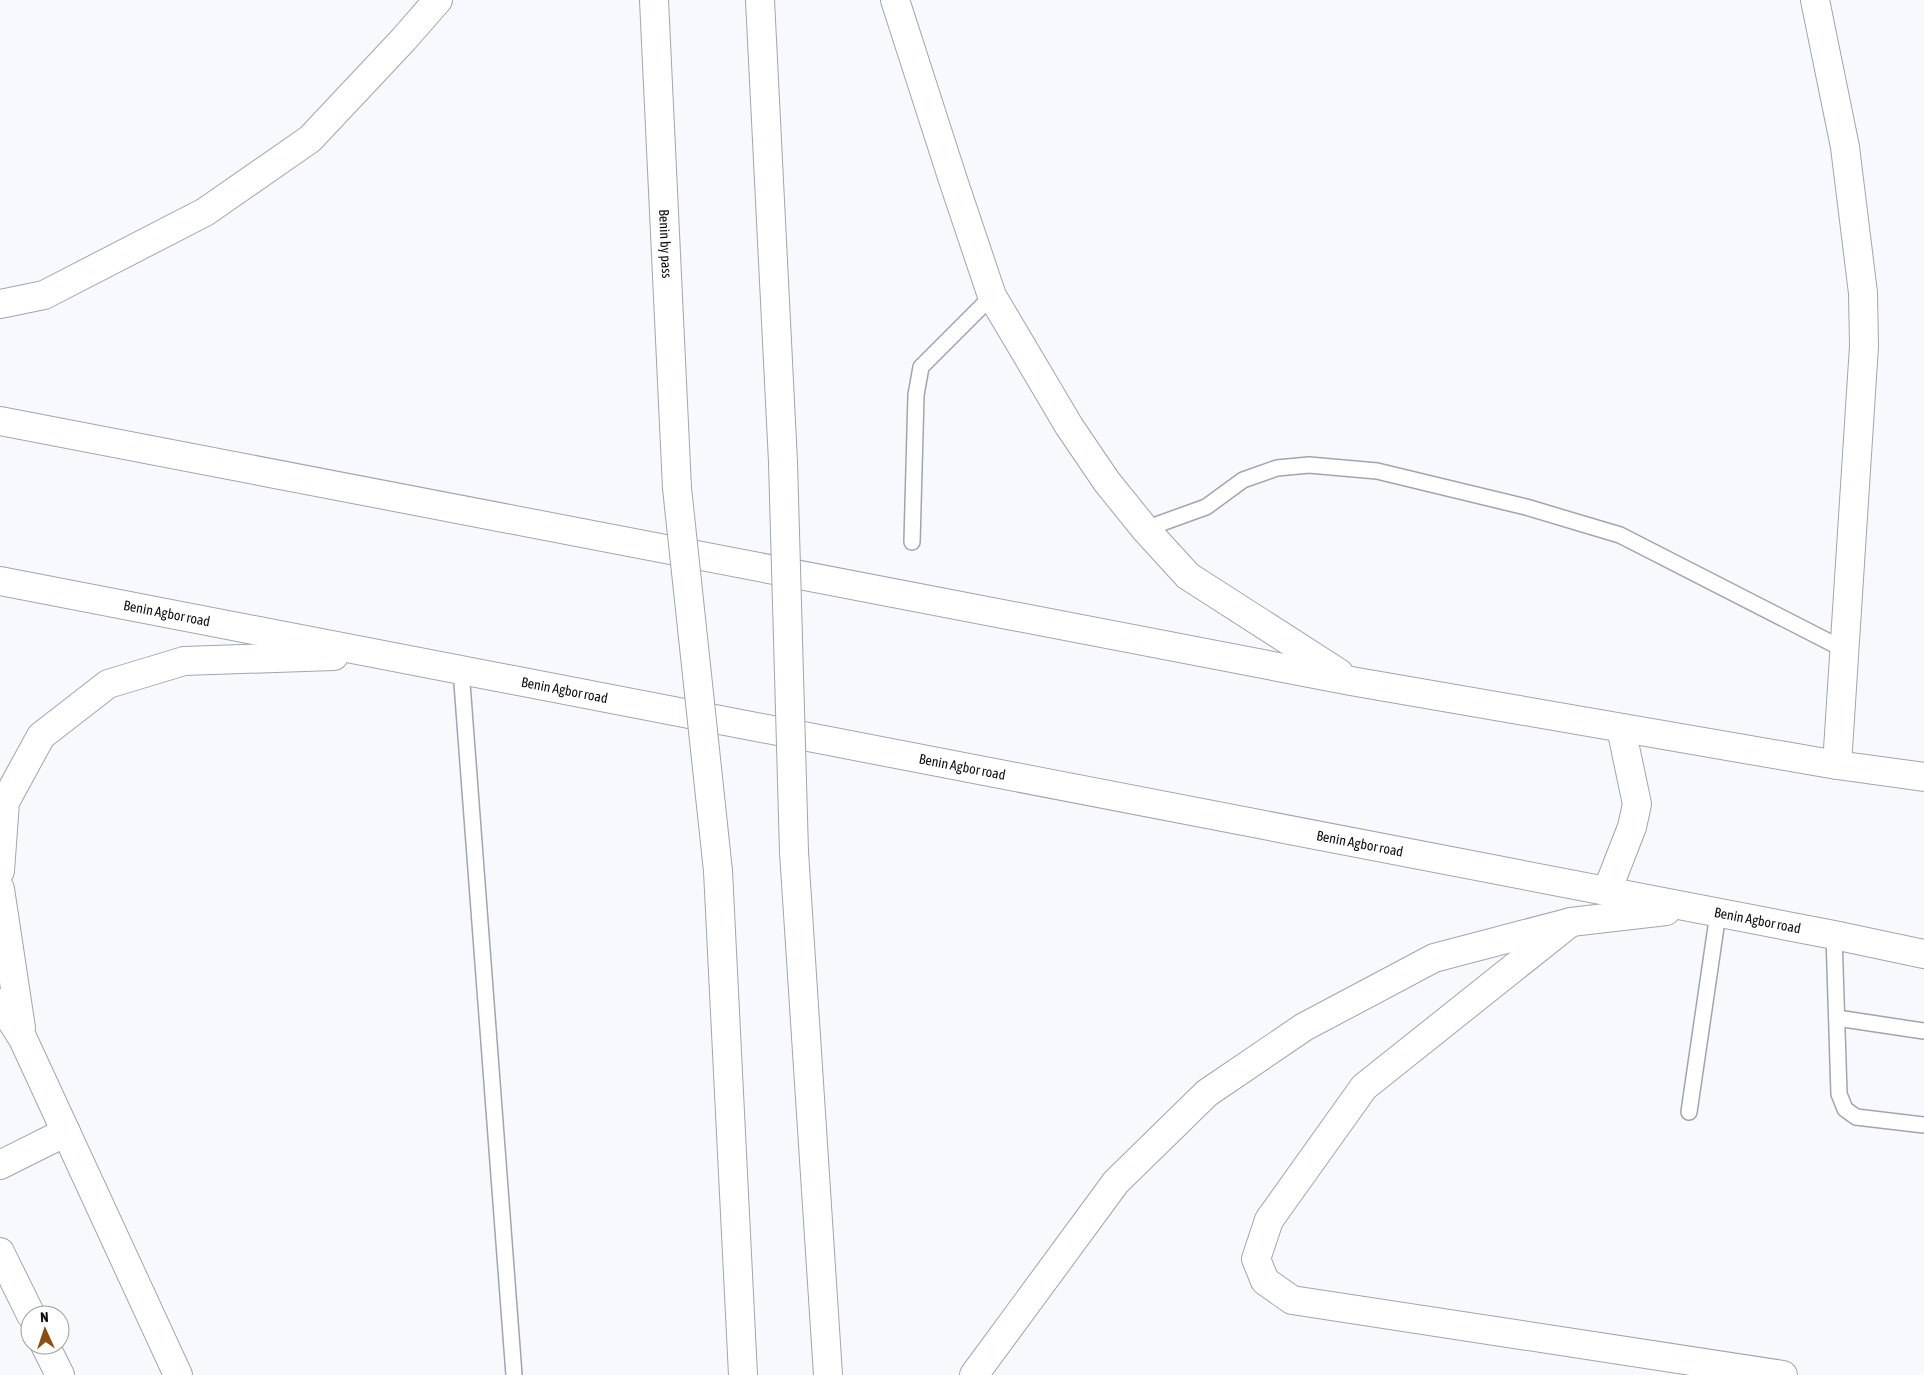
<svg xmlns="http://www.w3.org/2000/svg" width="1924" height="1375" viewBox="0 0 1924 1375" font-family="'Asap Condensed',sans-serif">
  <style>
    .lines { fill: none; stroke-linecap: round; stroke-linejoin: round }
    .service-casing { stroke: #a0a5af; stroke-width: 18 }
    .minor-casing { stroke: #a0a5af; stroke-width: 30 }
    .trunk-casing { stroke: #a0a5af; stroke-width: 30 }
    .service { stroke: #fff; stroke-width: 15 }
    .minor { stroke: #fff; stroke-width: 28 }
    .trunk { stroke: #fff; stroke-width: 28 }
    .trunk-bridge-casing { stroke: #a0a5af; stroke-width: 30; stroke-linecap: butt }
    .trunk-bridge { stroke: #fff; stroke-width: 28 }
    .labels { text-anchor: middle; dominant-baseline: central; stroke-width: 5; stroke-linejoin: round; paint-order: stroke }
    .street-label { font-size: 14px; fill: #0c0e11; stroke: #fff }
  </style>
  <rect width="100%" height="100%" fill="#f7f9fd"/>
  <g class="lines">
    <defs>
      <g id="service">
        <polyline points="1145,529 1206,507 1243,480 1277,468 1309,465 1377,471 1526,507 1620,535 1845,650"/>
        <polyline points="912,542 916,395 921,367 992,296"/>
        <polyline points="461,670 514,1375"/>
        <polyline points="1834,935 1839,1094 1845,1109 1856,1117 1924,1125"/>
        <polyline points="1837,1018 1924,1031"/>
        <polyline points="1689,1112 1718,913"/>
      </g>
      <g id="minor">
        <polyline points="1815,0 1845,147 1863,293 1864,346 1837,765"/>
        <polyline points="1571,922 1364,1087 1269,1220 1256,1259 1265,1281 1292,1300 1783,1375"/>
        <polyline points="0,1165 66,1132"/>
        <polyline points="0,1252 31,1315"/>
        <polyline points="45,1345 60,1375"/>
      </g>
      <g id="trunk">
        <path id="s1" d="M 654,0 L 677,488"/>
        <polyline points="760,0 783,462"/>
        <polyline points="895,0 953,180 992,296 1069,426 1107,482 1145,529 1188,576 1339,673"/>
        <polyline points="0,304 44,295 205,212 310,139 404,39 438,0"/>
        <polyline points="0,421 1351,681 1837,765 1924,777"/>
        <path id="s2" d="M 0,581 L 1834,935 L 1924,954"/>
        <polyline points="794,852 828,1375"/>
        <polyline points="0,871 5,802 41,736 108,684 184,661 334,656"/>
        <polyline points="718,871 743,1375"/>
        <polyline points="0,889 21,1028"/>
        <polyline points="1607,891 1632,827 1637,804 1621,728"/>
        <polyline points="0,1003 23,1039 178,1375"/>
        <polyline points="974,1375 1116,1182 1207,1093 1304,1027 1434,958 1571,922 1666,911"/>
      </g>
    </defs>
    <use href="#service" class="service-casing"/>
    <use href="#minor" class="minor-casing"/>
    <use href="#trunk" class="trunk-casing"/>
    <use href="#service" class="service"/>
    <use href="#minor" class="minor"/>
    <use href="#trunk" class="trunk"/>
    <defs>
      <g id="trunk-bridge">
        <polyline points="783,462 794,852"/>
        <polyline points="677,488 718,871"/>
      </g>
    </defs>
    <use href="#trunk-bridge" class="trunk-bridge-casing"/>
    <use href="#trunk-bridge" class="trunk-bridge"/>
  </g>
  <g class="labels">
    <g class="street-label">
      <text stroke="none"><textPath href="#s1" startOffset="244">Benin by pass</textPath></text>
      <text stroke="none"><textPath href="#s2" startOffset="170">Benin Agbor road</textPath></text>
      <text stroke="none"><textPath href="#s2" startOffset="575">Benin Agbor road</textPath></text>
      <text stroke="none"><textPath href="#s2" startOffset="980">Benin Agbor road</textPath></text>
      <text stroke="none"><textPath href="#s2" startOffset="1385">Benin Agbor road</textPath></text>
      <text stroke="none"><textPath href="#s2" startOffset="1790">Benin Agbor road</textPath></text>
    </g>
  </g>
  <g transform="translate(45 1330) rotate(357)"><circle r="24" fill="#ffffff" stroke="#9e9fa0"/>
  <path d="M0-4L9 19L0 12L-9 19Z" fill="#8b4e10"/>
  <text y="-8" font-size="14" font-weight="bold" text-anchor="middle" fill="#0c0e11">N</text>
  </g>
</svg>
